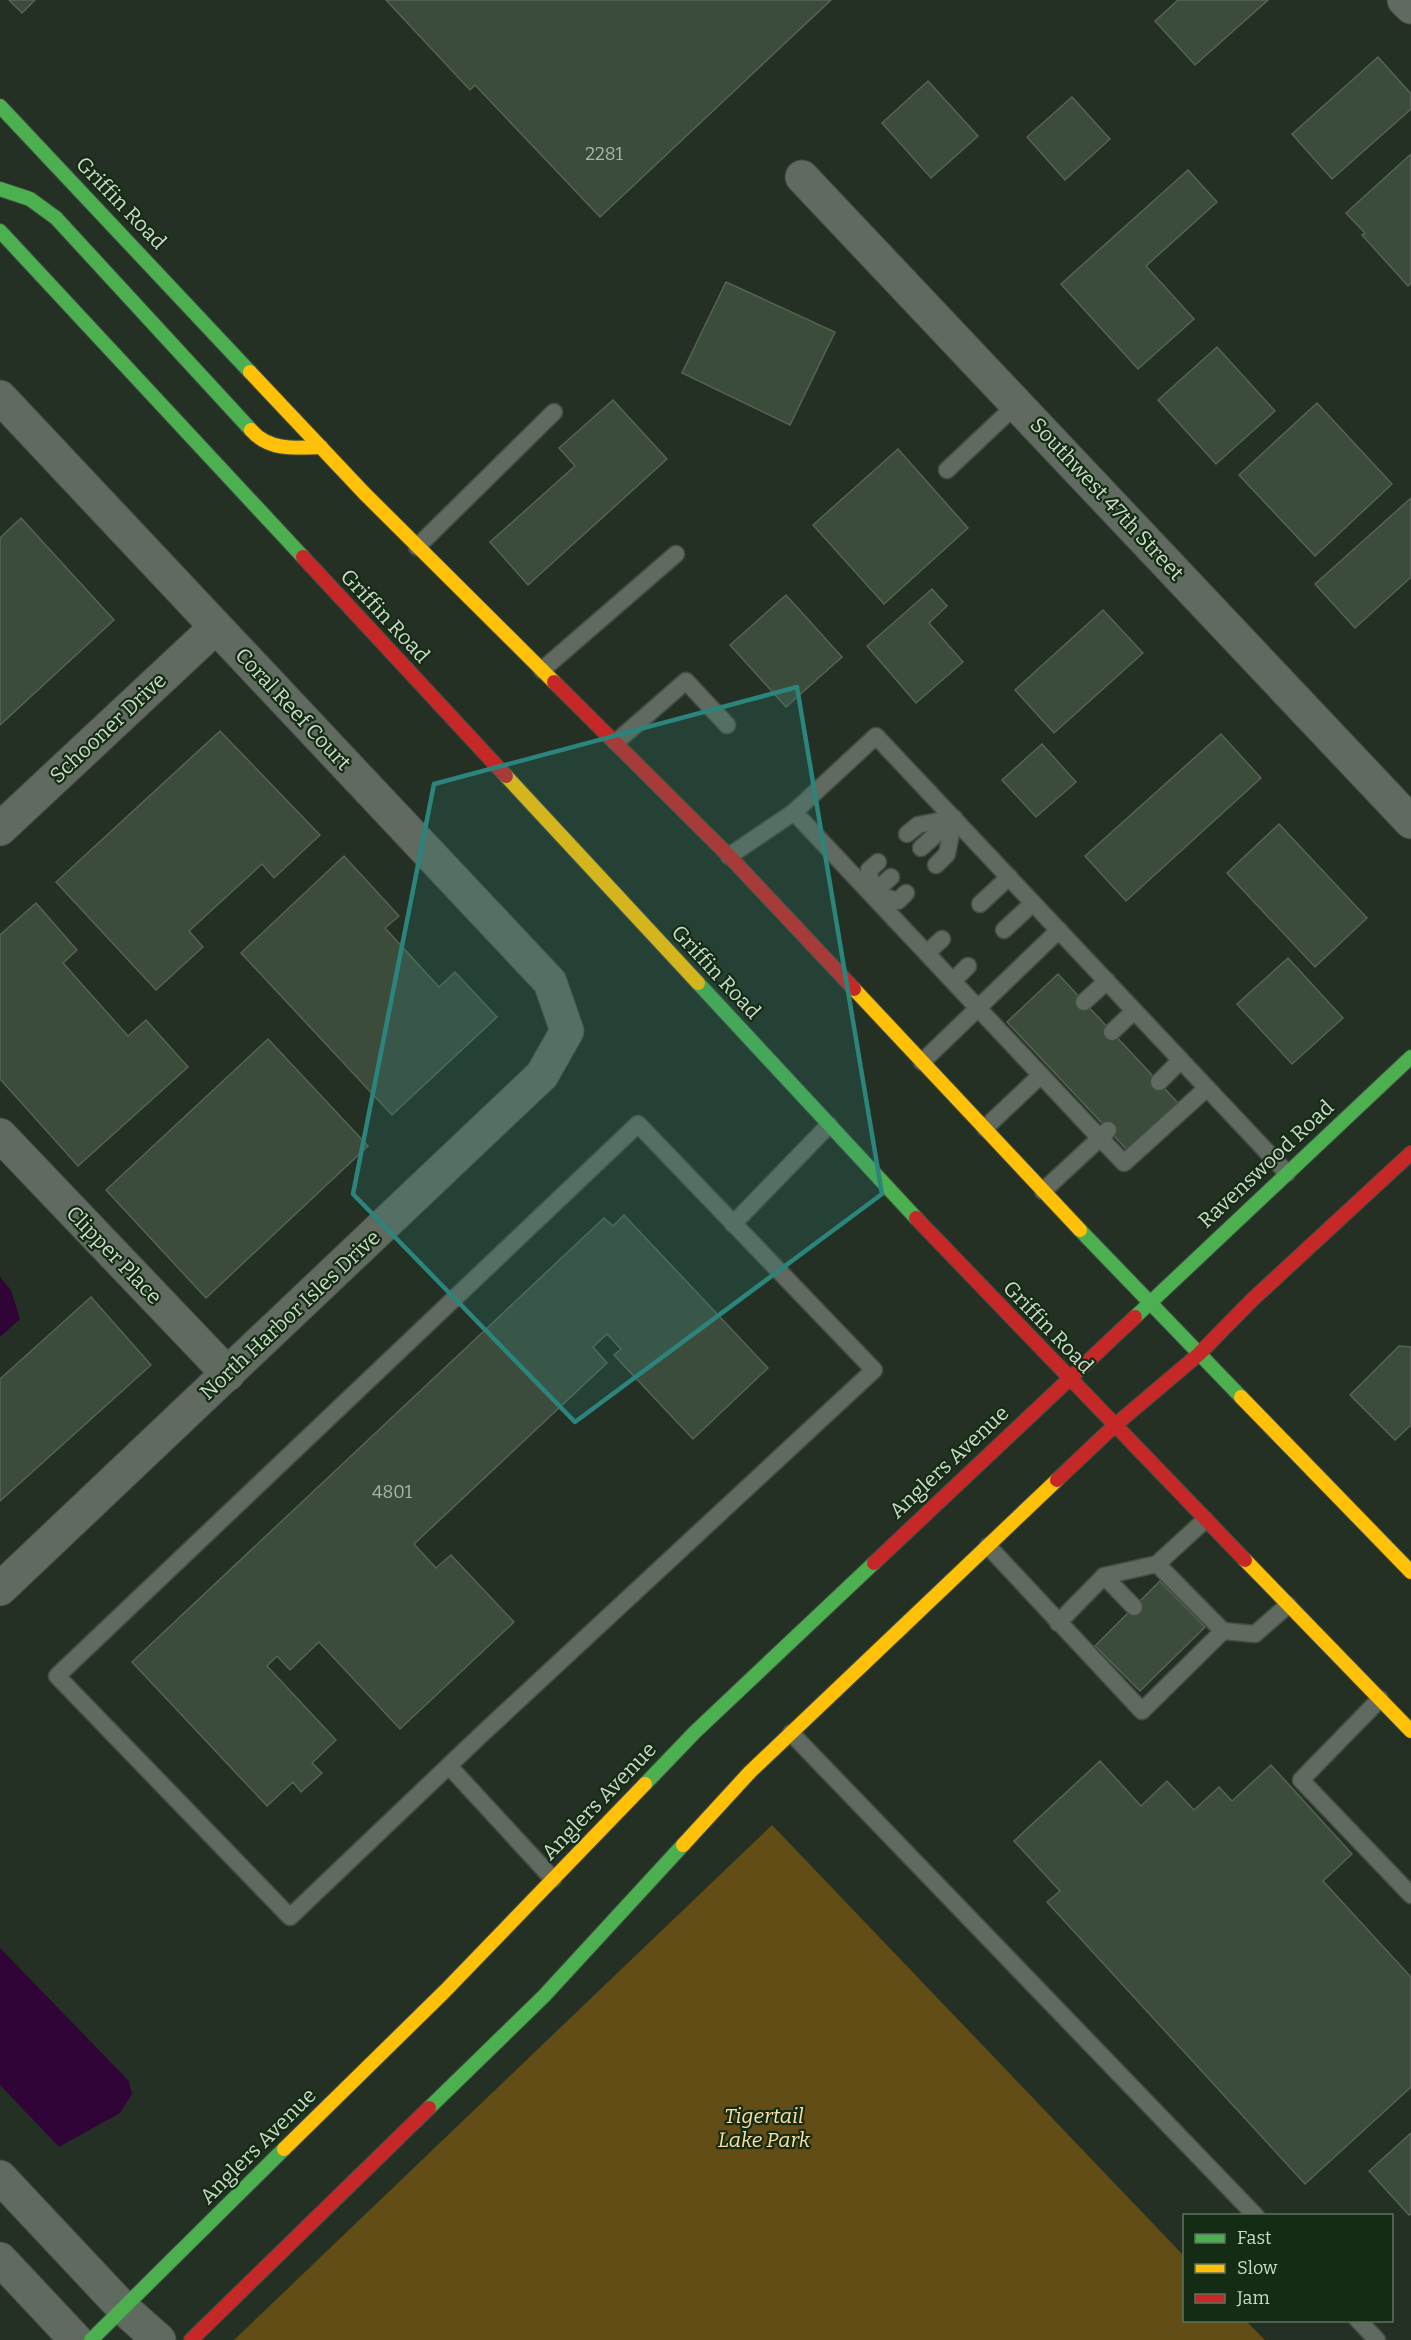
<svg xmlns="http://www.w3.org/2000/svg" width="1411" height="2340" viewBox="0 0 1411 2340" font-family="Bitter,serif">
  <style>
    .green { fill: #634d17 }
    .water { fill: #310437 }
    .building { fill: #3c4c3b; stroke: #576257; stroke-width: 1.5 }
    .lines { fill: none; stroke-linecap: round; stroke-linejoin: round }
    .lane-casing { stroke: #434e42; stroke-width: 19 }
    .street-casing { stroke: #434e42; stroke-width: 35 }
    .fast-casing { stroke: #434e42; stroke-width: 16 }
    .slow-casing { stroke: #434e42; stroke-width: 16 }
    .jam-casing { stroke: #434e42; stroke-width: 16 }
    .lane { stroke: #606a60; stroke-width: 16 }
    .street { stroke: #606a60; stroke-width: 33 }
    .fast { stroke: #4caf50; stroke-width: 14 }
    .slow { stroke: #ffc107; stroke-width: 14 }
    .jam { stroke: #c62828; stroke-width: 14 }
    .marked { fill: #2b857c; fill-opacity: 0.2; stroke: #2b857c; stroke-width: 4.5; stroke-linejoin: round }
    .labels { text-anchor: middle; dominant-baseline: central; stroke-width: 4.5; stroke-linejoin: round; paint-order: stroke }
    .number-label { font-size: 18px; fill: #a8b6a6 }
    .street-label { font-size: 21px; fill: #ccdaca; stroke: #152c14 }
    .park-label { font-size: 21px; font-style: italic; fill: #fedea3; stroke: #152c14 }
  </style>
  <rect width="100%" height="100%" fill="#243024"/>
  <polygon class="green" points="772,1825 1184,2256 1184,2320 1246,2321 1265,2340 234,2340"/>
  <g class="water">
    <polygon points="0,1277 11,1290 20,1319 0,1337"/>
    <polygon points="0,1948 129,2081 132,2094 120,2113 59,2147 0,2085"/>
  </g>
  <g class="building">
    <polygon points="9,0 35,0 22,13"/>
    <polygon points="386,0 831,0 600,217 475,85 470,90"/>
    <polygon points="1178,0 1268,0 1195,65 1155,21"/>
    <polygon points="1378,57 1411,94 1411,109 1332,179 1292,134"/>
    <polygon points="928,81 978,136 931,178 882,123"/>
    <polygon points="1072,97 1110,139 1065,180 1027,137"/>
    <polygon points="1411,154 1411,283 1408,286 1362,235 1365,233 1346,213"/>
    <polygon points="1188,170 1217,202 1146,266 1194,319 1138,369 1061,284"/>
    <polygon points="726,282 835,332 790,425 682,373"/>
    <polygon points="1217,347 1275,411 1216,464 1158,400"/>
    <polygon points="613,400 667,459 528,585 490,542 575,466 559,448"/>
    <polygon points="1317,403 1392,484 1315,556 1239,475"/>
    <polygon points="898,449 968,528 884,604 813,525"/>
    <polygon points="1411,498 1411,577 1355,628 1315,584"/>
    <polygon points="21,518 114,620 0,725 0,538"/>
    <polygon points="932,589 947,606 929,623 963,662 916,703 867,646"/>
    <polygon points="786,595 842,657 786,707 730,645"/>
    <polygon points="1103,610 1143,653 1054,733 1015,690"/>
    <polygon points="220,731 320,835 274,878 262,864 189,931 203,947 156,990 56,882"/>
    <polygon points="1221,734 1261,778 1126,901 1085,856"/>
    <polygon points="1042,744 1076,782 1036,817 1002,780"/>
    <polygon points="1279,824 1367,918 1315,967 1227,873"/>
    <polygon points="344,856 399,916 385,928 439,987 455,972 497,1017 392,1115 241,953"/>
    <polygon points="36,903 77,950 63,963 128,1036 146,1020 188,1067 78,1166 0,1079 0,935"/>
    <polygon points="1288,958 1343,1018 1292,1064 1237,1004"/>
    <polygon points="1058,974 1178,1103 1128,1151 1007,1022"/>
    <polygon points="268,1039 368,1146 206,1298 106,1190"/>
    <polygon points="624,1215 768,1368 693,1439 614,1355 621,1349 607,1334 593,1347 607,1363 414,1544 436,1568 451,1555 514,1622 400,1729 319,1642 290,1670 277,1656 267,1666 336,1740 312,1763 322,1773 301,1792 293,1782 267,1806 132,1662 604,1218 613,1226"/>
    <polygon points="91,1297 151,1365 0,1501 0,1379"/>
    <polygon points="1399,1346 1411,1347 1411,1425 1395,1440 1350,1395"/>
    <polygon points="1160,1581 1205,1627 1140,1691 1095,1646"/>
    <polygon points="1100,1761 1141,1806 1167,1781 1194,1810 1219,1787 1232,1801 1271,1765 1352,1854 1323,1881 1411,1977 1411,2087 1305,2184 1047,1902 1060,1891 1014,1841"/>
    <polygon points="1411,2133 1411,2214 1409,2215 1369,2171"/>
  </g>
  <g class="lines">
    <defs>
      <g id="lane">
        <polyline points="947,470 1017,404"/>
        <polyline points="417,547 554,412"/>
        <polyline points="542,670 676,554"/>
        <polyline points="616,742 686,681 727,725"/>
        <polyline points="794,812 1100,1138 1108,1130"/>
        <polyline points="907,834 918,825 954,818"/>
        <polyline points="921,848 953,819"/>
        <polyline points="729,856 794,812 876,736 1287,1173"/>
        <polyline points="936,865 947,854 954,818"/>
        <polyline points="872,894 869,870 878,862"/>
        <polyline points="872,894 891,877"/>
        <polyline points="873,894 898,901 906,893"/>
        <polyline points="980,904 1009,877"/>
        <polyline points="1004,930 1033,903"/>
        <polyline points="927,953 942,939"/>
        <polyline points="953,981 968,966"/>
        <polyline points="1084,1002 1107,981"/>
        <polyline points="1112,1032 1134,1011"/>
        <polyline points="922,1062 1059,930"/>
        <polyline points="1159,1082 1180,1061"/>
        <polygon points="638,1124 874,1370 482,1734 290,1917 57,1676"/>
        <polyline points="985,1128 1041,1075"/>
        <polyline points="1043,1191 1100,1138 1124,1163 1207,1088"/>
        <polyline points="733,1224 829,1125"/>
        <polyline points="988,1546 1142,1711 1223,1631 1157,1564 1205,1520"/>
        <polyline points="1104,1576 1134,1607"/>
        <polyline points="1058,1623 1104,1576 1157,1564"/>
        <polyline points="1223,1631 1255,1634 1288,1605"/>
        <polyline points="1380,1699 1301,1780 1411,1895"/>
        <polyline points="791,1733 1256,2216"/>
        <polyline points="449,1766 553,1879"/>
        <polyline points="1358,2320 1377,2340"/>
      </g>
      <g id="street">
        <polyline points="1404,0 1411,7"/>
        <polyline points="802,177 1411,822"/>
        <polyline points="0,397 550,982 567,1031 542,1075 0,1589"/>
        <polyline points="0,829 216,627"/>
        <polyline points="0,1135 228,1374"/>
        <polyline points="0,2177 123,2308 159,2340"/>
        <polyline points="0,2259 76,2340"/>
      </g>
      <g id="fast">
        <polyline points="0,106 250,372"/>
        <polyline points="0,189 30,199 56,218 251,430"/>
        <polyline points="0,231 303,557"/>
        <polyline points="698,983 916,1218"/>
        <polyline points="1080,1230 1241,1397"/>
        <polyline points="1135,1317 1411,1057"/>
        <polyline points="645,1784 695,1732 874,1563"/>
        <polyline points="429,2108 544,1996 683,1845"/>
        <polyline points="91,2340 284,2149"/>
      </g>
      <g id="slow">
        <polyline points="250,372 365,494 554,682"/>
        <path d="M 251,430 C 269,451 296,448 321,447"/>
        <polyline points="506,776 698,983"/>
        <polyline points="854,989 1080,1230"/>
        <polyline points="1241,1397 1411,1572"/>
        <polyline points="1245,1560 1411,1731"/>
        <polyline points="683,1845 750,1772 1057,1480"/>
        <polyline points="284,2149 445,1991 645,1784"/>
      </g>
      <g id="jam">
        <polyline points="303,557 506,776"/>
        <polyline points="554,682 729,856 854,989"/>
        <polyline points="916,1218 1245,1560"/>
        <polyline points="1057,1480 1114,1426 1199,1354 1252,1300 1411,1153"/>
        <polyline points="874,1563 1135,1317"/>
        <polyline points="191,2340 429,2108"/>
      </g>
    </defs>
    <use href="#lane" class="lane-casing"/>
    <use href="#street" class="street-casing"/>
    <use href="#fast" class="fast-casing"/>
    <use href="#slow" class="slow-casing"/>
    <use href="#jam" class="jam-casing"/>
    <use href="#lane" class="lane"/>
    <use href="#street" class="street"/>
    <use href="#fast" class="fast"/>
    <use href="#slow" class="slow"/>
    <use href="#jam" class="jam"/>
  </g>
  <path class="marked" d="M 797,687 L 882,1194 L 575,1422 L 353,1194 L 434,784 Z"/>
  <g class="labels">
    <g class="number-label">
      <text x="604" y="154">2281</text>
      <text x="392" y="1492">4801</text>
    </g>
    <g class="street-label">
      <text transform="translate(121 203) rotate(46)">Griffin Road</text>
      <text transform="translate(1107 499) rotate(47)">Southwest 47th Street</text>
      <text transform="translate(385 616) rotate(47)">Griffin Road</text>
      <text transform="translate(293 709) rotate(47)">Coral Reef Court</text>
      <text transform="translate(108 728) rotate(-43)">Schooner Drive</text>
      <text transform="translate(716 972) rotate(47)">Griffin Road</text>
      <text transform="translate(1266 1164) rotate(-43)">Ravenswood Road</text>
      <text transform="translate(114 1255) rotate(46)">Clipper Place</text>
      <text transform="translate(290 1315) rotate(-43)">North Harbor Isles Drive</text>
      <text transform="translate(1048 1327) rotate(46)">Griffin Road</text>
      <text transform="translate(949 1462) rotate(-43)">Anglers Avenue</text>
      <text transform="translate(599 1801) rotate(-46)">Anglers Avenue</text>
      <text transform="translate(258 2146) rotate(-45)">Anglers Avenue</text>
    </g>
    <g class="park-label">
      <text x="764" y="2116">Tigertail<tspan x="764" dy="24">Lake Park</tspan></text>
    </g>
  </g>
  <rect x="1183" y="2214" width="210" height="108" fill="#152c14" stroke="#5e725d" stroke-width="1.5"/>
  <rect x="1195" y="2234" width="30" height="9" fill="#4caf50" stroke="#5e725d" stroke-width="1.5"/>
  <text x="1237" y="2244" font-size="18" fill="#ccdaca">Fast</text>
  <rect x="1195" y="2264" width="30" height="9" fill="#ffc107" stroke="#5e725d" stroke-width="1.5"/>
  <text x="1237" y="2274" font-size="18" fill="#ccdaca">Slow</text>
  <rect x="1195" y="2294" width="30" height="9" fill="#c62828" stroke="#5e725d" stroke-width="1.5"/>
  <text x="1237" y="2304" font-size="18" fill="#ccdaca">Jam</text>
</svg>
